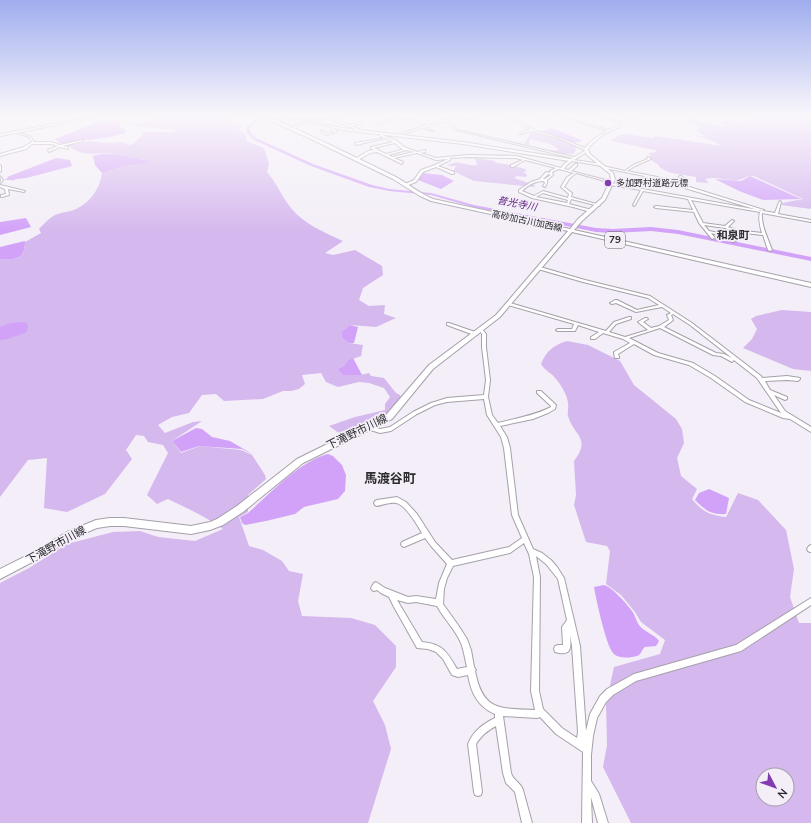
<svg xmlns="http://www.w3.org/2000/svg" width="811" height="823" viewBox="0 0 811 823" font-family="'Nunito Sans','Noto Sans JP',sans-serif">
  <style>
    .green { fill: #d5b8ee; fill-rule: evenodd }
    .water { fill: #d2a2f8 }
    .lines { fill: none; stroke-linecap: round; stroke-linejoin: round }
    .river { fill: #d2a2f8; fill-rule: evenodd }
    .minor-casing { stroke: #a5a0a9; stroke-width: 2 }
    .major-casing { stroke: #a5a0a9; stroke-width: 2 }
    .minor { fill: #fff; fill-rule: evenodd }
    .major { fill: #fff; fill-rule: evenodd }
    .poi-dot { fill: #823caf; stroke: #f3eef7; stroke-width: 1.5 }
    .labels { text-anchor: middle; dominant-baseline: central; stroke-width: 3.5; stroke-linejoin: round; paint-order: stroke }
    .far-poi-label { font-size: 9px; fill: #2c2a2d; stroke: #f3eef7; text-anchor: start }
    .far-street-label { font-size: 9px; fill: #2c2a2d; stroke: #f3eef7 }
    .far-water-label { font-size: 10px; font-style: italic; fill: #5d1f82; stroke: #f3eef7 }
    .shield { fill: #f3eef7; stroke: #68656a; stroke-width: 1 }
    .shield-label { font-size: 10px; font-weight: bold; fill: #2c2a2d }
    .far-quarter-label { font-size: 11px; font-weight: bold; fill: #2c2a2d; stroke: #f3eef7 }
    .street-label { font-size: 11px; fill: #2c2a2d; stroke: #f3eef7 }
    .quarter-label { font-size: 13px; font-weight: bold; fill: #2c2a2d; stroke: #f3eef7 }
  </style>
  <rect width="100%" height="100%" fill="#f3eef7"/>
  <g class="green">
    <path d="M 155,117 L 231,117 L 233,121 L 229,123 L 242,126 L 239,130 L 246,135 L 246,141 L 264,148 L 269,164 L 267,172 C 277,183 282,197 291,208 C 305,225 324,232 343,241 L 325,253 L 333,255 L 355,250 L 382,266 L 383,275 L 363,288 L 359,300 L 369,306 L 385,305 L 384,314 L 396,318 L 376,327 L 350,325 L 341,332 L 342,338 L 349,343 L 363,345 L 361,356 L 347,361 L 344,366 L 337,369 L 343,375 L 361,375 L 369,373 L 371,376 L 384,378 L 396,393 L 400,395 L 402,400 L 386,414 L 379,413 L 369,424 L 343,436 L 329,426 L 355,417 L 385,410 L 385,404 L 390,397 L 384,388 L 369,383 L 359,382 L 338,387 L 326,382 L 321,373 L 302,375 L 305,384 L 299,389 L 291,391 L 283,391 L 263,399 L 224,401 L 216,394 L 202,395 L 189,413 L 172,417 L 158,425 L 165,433 L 193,422 L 202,421 L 172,441 L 181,453 L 200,446 L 241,450 L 252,455 L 265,475 L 266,479 L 248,495 L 248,512 L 239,517 L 249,546 L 263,550 L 282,561 L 289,571 L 303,574 L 298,601 L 302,616 L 351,618 L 375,625 L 396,646 L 396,667 L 373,701 L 385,725 L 391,749 L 368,823 L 0,823 L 0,583 L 29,568 L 67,544 L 113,532 L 140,531 L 158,537 L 195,541 L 223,529 C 206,517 187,508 168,499 L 157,504 L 147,495 L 168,453 L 163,445 L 148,442 L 144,436 L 136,435 L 126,450 L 132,459 L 105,494 L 67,512 L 44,508 L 47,458 L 28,460 L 0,497 L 0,259 C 15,260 25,260 25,242 L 41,233 L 39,229 C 44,224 49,218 55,215 C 62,212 70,212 76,209 C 91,202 100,188 102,173 L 125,166 L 145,164 L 151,161 C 142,159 126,156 117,154 C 100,152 81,158 68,145 L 90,141 L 104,143 L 122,142 L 129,145 L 133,144 L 143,134 L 143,132 L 170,132 L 177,130 L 127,125 L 149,121 Z"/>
    <path d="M 681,117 L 698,117 L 699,118 L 697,120 L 723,127 L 725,126 L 716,122 L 725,120 L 738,121 L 748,120 L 750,118 L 748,117 L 811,117 L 811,209 L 781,205 L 782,203 L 803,199 L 754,176 C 748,175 744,179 738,180 C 727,181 716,176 705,179 L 709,183 L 696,182 L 696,177 C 687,175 661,174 658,164 C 652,162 650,159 649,153 L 656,152 L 655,150 L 612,141 L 611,139 L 615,138 L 616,136 L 625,134 L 653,138 L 655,136 L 722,146 L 711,140 L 693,135 L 707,137 L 696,130 L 701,127 L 685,122 L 688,120 Z"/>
    <polygon points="536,132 562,139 579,147 575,148 576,150 574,154 564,154 534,148 556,151 559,149 550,144 530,139 529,143 530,145 524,144 531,133"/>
    <path d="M 475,158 L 495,161 L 494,162 C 506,165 517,165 527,170 L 524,172 L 527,175 L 526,177 L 517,176 L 514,178 L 535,185 L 534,187 L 474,181 L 453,171 L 456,166 L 447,166 C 459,158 465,167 477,165 Z"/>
    <polygon points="782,310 811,312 811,371 793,369 743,348 752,339 757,329 751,319 756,316"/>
    <path d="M 567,341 L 588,345 L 620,361 L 634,385 L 676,419 L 682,429 L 684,443 L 677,458 L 681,476 L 697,489 L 692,499 C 703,512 709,515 726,517 L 738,493 L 758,500 L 786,530 L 794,569 L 790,597 L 799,623 L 811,623 L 811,823 L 631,823 L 603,767 L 607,745 L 606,704 L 614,667 L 660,654 L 665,640 L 641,622 L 635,612 L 621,595 L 606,584 L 610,551 L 607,546 L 586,542 L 574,505 L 576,495 L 574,461 C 592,438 573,435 568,416 C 567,412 569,408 568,404 C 568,396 561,385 556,379 C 552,373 545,371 541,364 C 546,351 554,345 567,341 ZM 763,775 L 787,775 L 787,799 L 763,799 Z"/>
  </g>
  <g class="water">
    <path d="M 105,119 L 120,122 L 121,128 L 125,129 L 125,130 L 127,131 C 118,139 76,140 61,144 L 55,139 Z"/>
    <polygon points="550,128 555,129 583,141 573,143 540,132"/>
    <polygon points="102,154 116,154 151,161 145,164 125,166 102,173 95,165 93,156"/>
    <polygon points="56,158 70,160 72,166 26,178 17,179 11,181 12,180 4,180 8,178 7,177"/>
    <polygon points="423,173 442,175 454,181 441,189 418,180"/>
    <polygon points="750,176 801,199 763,200 739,191 715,179 741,181"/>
    <polygon points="26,218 31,227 0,235 0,222"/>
    <path d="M 25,241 C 25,260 15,260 0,259 L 0,247 Z"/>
    <polygon points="23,322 26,323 28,325 27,332 8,339 0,340 0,327 10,323"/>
    <polygon points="350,325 358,327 354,343 349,343 342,338 341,332"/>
    <polygon points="353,358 362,375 343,375 337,369 344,366 347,361"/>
    <polygon points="196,428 202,429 212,437 230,441 254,455 242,449 199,446 181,452 172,441"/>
    <path d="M 328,454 L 333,456 L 342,465 L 346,475 L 345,491 L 338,499 L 304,507 L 295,514 L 266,521 L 245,525 L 242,523 L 240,517 L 248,513 C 271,493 298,462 328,454 Z"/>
    <path d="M 709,489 L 729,498 L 726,514 C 711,515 705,510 695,500 L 699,493 Z"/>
    <path d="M 604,585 C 612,587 627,604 632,611 C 635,615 636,621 639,625 C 644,632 654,634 659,641 L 656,646 L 645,647 C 642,649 641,655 637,656 C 631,658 618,659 613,653 C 606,645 596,599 594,587 Z"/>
  </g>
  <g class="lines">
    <polygon class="river" points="257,117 261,117 250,128 251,133 256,138 313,164 372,185 389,189 431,193 474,205 596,228 613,229 651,227 678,230 811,257 811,261 678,234 651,231 613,233 596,232 473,207 431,195 389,191 369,187 311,166 254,140 247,133 246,128"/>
    <defs>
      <g id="minor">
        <path d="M 288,117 C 295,117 303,121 310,121 C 316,121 323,117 329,117 L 350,125 L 360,122 L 361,123 L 352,126 L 359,129 L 358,130 L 327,118 L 313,122 L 342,128 L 463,142 L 571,159 L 586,150 L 587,152 L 574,160 L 601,164 L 602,164 L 602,166 L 572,161 L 567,165 L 564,169 L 569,170 L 575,164 L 577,164 L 577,166 L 571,171 L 613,182 L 612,183 L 576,173 L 569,179 L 564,187 L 572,193 L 571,197 L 600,205 L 599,206 L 571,199 L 569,204 L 592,210 L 593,211 L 591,212 L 573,207 L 532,198 L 519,192 L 519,190 L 531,182 L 540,179 L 546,172 L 550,173 L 550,171 L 556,168 L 525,160 L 513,167 L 511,167 L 511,165 L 523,160 L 516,158 L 468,157 L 450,158 L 450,160 L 438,166 L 454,172 L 454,174 L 452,174 L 436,167 L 423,172 L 416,182 L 406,186 L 405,186 L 405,184 L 414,180 L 421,170 L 435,165 L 448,159 L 436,160 L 417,153 L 394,158 L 403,162 L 402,164 L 377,152 L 370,153 L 356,161 L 355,159 L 368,151 L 375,150 L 371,149 L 371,147 L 393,142 L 386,138 L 356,145 L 355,143 L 384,138 L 379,135 L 380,134 L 397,141 L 404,147 L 417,152 L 425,150 L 425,152 L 420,153 L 436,158 L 468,155 L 516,156 L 561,168 L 565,163 L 569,161 L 463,144 L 342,130 L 333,128 L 337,132 L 326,135 L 321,131 L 323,131 L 326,133 L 334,132 L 331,128 L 332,127 L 310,122 L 295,126 L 296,128 L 292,130 L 291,129 L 294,128 L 293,126 L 307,122 L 290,118 L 277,122 L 275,122 ZM 395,143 L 402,149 L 405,149 L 386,154 L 374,148 ZM 407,150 L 414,152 L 392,157 L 388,155 ZM 559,169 L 574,173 L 567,177 L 561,187 L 569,194 L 568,198 L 543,191 L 534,196 L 522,191 C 528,185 535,181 544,181 L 545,183 L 543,186 L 545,187 L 547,183 L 547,180 L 553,175 L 552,172 ZM 548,174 L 551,175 L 545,179 L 543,179 ZM 543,193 L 568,200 L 567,203 L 536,197 Z"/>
        <polygon points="399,117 404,117 429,125 443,120 439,117 441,117 445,120 455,117 458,117 446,121 458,130 574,157 573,158 456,130 444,121 424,128 433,131 422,128 401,135 400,134 427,125 402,118 380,124 378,124"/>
        <polygon points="459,117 462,117 475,121 474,122"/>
        <polygon points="508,117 510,117 534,130 560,138 587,149 585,150 558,138 532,131 527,132 522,134 520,134 525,131 531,130"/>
        <polygon points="537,117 540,117 546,119 545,120"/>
        <polygon points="561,117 564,117 611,131 609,131"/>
        <polygon points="604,117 607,117 626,124 624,124"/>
        <polygon points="14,131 31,137 34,142 51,142 60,145 82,140 83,141 63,146 68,147 68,149 60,147 49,152 48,150 58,146 51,144 32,144 26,149 0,156 0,154 24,147 32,142 29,137 13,132"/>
        <path d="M 648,157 L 651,159 L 635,166 L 627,171 L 657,177 L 764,210 L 761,211 L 655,179 L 647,177 L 640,182 L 637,188 L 775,213 L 779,202 L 780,201 L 781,202 L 778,214 L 811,220 L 811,222 L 762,213 C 761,226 768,238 772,250 L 770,251 L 768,250 L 763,235 L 735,232 L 725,228 L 704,225 L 709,231 L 724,234 L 736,241 L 733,242 L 722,236 L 711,233 L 715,238 L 712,239 L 699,223 L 694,212 L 656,208 L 654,207 L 656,206 L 693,210 L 688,199 L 643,191 L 635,205 L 634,206 L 633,205 L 641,190 L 610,185 L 610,183 L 611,183 L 634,187 L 638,181 L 645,176 L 604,168 L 603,168 L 603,166 L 625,171 L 633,165 L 648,159 L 647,158 ZM 691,200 L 760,212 C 758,219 760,226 762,233 L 736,230 L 728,227 L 734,221 L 732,220 L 725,226 L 703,223 Z"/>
        <polygon points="0,165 1,166 1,171 0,172"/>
        <polygon points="0,176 3,180 0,184 1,180"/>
        <polygon points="680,176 686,179 686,180 684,181 679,178 679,177"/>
        <polygon points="0,185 25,191 24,192 8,189 9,195 2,197 1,197 1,195 6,194 5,189 0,187"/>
        <path d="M 538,267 L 540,267 L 585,280 L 650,296 L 692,323 L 761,376 L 762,378 L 787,376 L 800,378 L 800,379 L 798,381 L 787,380 L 765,381 L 770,390 L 787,397 L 787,399 L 785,400 L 774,395 L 785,411 L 811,427 L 811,432 L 790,419 L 783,418 L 745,402 L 711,378 L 689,365 L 654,355 L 634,344 L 618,354 L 619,357 L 619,358 L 615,358 L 614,353 L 614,352 L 630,343 L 623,339 L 603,333 L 595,339 L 591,339 L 591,337 L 599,332 L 578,325 L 575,331 L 557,331 L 556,330 L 558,329 L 572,329 L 574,324 L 508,305 L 508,303 L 510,303 L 606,331 L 614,322 L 629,317 L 631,317 L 631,319 L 616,324 L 609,332 L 625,337 L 648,330 L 638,322 L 645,318 L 647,318 L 648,319 L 643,322 L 651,328 L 659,326 L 669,320 L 667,315 L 671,313 L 662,307 L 636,312 L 616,303 L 612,304 L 610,303 L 615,300 L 617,300 L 637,310 L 659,305 L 648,298 L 583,282 L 538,269 ZM 673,314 L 690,325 L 732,358 L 724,354 L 716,353 L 664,327 L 672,321 L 673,320 L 671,315 ZM 660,328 L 713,355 L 721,356 L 732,362 L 734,360 L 757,378 L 781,413 L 749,400 L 715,376 L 693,363 L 658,353 L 629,338 Z"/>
        <polygon points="447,323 449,323 478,333 478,334 476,335 474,335 447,325"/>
        <path d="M 480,329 L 482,329 L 486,334 L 486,347 L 490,380 L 488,397 L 492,415 L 498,423 C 516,418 534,416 551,407 L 551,406 L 537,393 L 537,391 L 541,391 L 556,405 L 555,409 L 548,413 L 533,419 L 500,426 L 507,437 L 510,448 L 518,515 L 533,549 L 542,553 L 551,560 L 557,567 L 564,578 L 580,646 L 586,731 L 590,714 L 600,696 L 607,689 L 634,674 L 736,645 L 811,598 L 811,605 L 741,651 L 636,681 L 613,695 L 606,702 L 597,718 L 593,736 L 591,755 L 591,781 L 599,794 L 608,823 L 598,823 L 591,797 L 592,823 L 582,823 L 583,752 L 556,734 L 540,717 L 537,718 L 503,716 L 511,773 C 513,780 521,783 523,790 L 532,823 L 522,823 L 515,792 L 506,783 L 503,773 L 496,726 C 488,730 481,736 476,744 L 482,792 L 481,795 L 478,796 L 475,795 L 474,792 L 468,744 C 473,731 483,724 495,718 L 495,714 C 477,706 471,692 468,675 L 458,677 L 452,675 L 443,659 L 436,652 L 428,649 L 417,648 L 394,607 L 389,597 L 381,593 L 377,590 L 374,591 L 372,590 L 371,588 L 374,583 L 376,582 L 385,588 L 408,597 L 416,596 L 436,599 L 439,583 L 447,564 L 431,546 L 425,538 L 404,547 L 402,546 L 401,544 L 402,542 L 422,533 C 418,526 405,504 396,503 C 391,502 382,505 377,506 L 375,505 L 374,503 L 375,501 L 377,500 L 397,497 L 406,502 L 417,514 L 435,542 L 452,560 L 509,547 L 522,538 L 512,515 L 504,448 L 501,437 L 487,415 L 484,399 L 447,402 L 435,405 L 417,414 L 391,431 L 380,433 L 367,429 L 366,428 L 367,427 L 369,426 L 380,429 L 390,427 L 413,412 L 431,403 L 447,398 L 484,395 L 486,380 L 482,347 L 482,334 L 479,330 ZM 524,543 L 529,554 L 534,577 L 531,691 L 535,710 C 500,708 483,712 475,671 L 476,670 L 474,667 L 471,650 L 467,639 L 458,625 L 443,604 L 444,589 L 447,578 L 453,566 L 510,553 ZM 536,556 L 546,564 L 558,579 L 567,620 L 562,627 L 563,645 L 558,645 L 555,646 L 554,649 L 555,652 C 572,657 571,647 570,635 L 572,646 L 578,732 L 577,738 L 562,728 L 543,709 L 539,691 L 540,577 ZM 397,600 L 408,603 L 416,602 L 437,606 C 444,619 455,629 461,643 C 464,651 465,659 467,667 L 457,669 C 447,652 443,644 422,642 Z"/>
        <polygon points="811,545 811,552 810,552 808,551 807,549 809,546"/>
      </g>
      <g id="major">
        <polygon points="91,117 96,117 0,136 0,134"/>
        <path d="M 257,117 C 272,117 286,125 300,131 C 331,145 363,161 394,176 C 407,183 419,193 433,199 L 570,229 L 578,219 L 602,198 L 611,179 L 610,174 L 587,155 L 584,149 C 598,132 618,126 638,117 L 641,117 L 604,134 L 592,144 L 588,149 L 590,154 L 613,173 L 615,179 L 605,200 L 582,221 L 574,230 L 811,283 L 811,287 L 572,232 L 500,317 L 433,369 L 392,419 L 303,463 L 243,512 L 223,525 L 210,530 L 191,534 L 124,526 L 110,526 L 97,528 L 73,538 L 40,558 L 0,579 L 0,569 L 34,552 L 67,532 L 96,520 L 110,518 L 124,518 L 191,526 L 210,522 L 217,519 L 237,506 L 297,459 L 386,415 L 429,365 L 496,315 L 568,231 L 431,201 L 420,196 L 393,179 L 311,139 L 275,123 Z"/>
      </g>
    </defs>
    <use href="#minor" class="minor-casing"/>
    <use href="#major" class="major-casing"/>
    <use href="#minor" class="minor"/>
    <use href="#major" class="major"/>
  </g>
  <linearGradient id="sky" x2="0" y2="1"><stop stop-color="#9fadee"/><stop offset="0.5" stop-color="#faf7fb"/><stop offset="1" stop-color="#faf7fb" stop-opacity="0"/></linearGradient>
  <rect width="811" height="232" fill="url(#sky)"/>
  <circle class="poi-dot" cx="608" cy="183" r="4"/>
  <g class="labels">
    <g class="far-poi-label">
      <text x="616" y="183">多加野村道路元標</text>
    </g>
    <g class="far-street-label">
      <text transform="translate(527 221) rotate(12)">高砂加古川加西線</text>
    </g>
    <g class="far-water-label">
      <text transform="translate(517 204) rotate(11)">普光寺川</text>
    </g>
    <rect class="shield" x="605" y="232" width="20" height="16" rx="3"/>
    <g class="shield-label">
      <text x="615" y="240">79</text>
    </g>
    <g class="far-quarter-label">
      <text x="733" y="235">和泉町</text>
    </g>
    <g class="street-label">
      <text transform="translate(357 432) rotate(-26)">下滝野市川線</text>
      <text transform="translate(56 545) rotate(-29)">下滝野市川線</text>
    </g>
    <g class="quarter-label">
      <text x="390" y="479">馬渡谷町</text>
    </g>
  </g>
  <g transform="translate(775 787) rotate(131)"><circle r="19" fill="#f3eef7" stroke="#a3a0a6"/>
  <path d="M0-3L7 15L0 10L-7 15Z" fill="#823caf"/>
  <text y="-6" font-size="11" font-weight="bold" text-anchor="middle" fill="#2c2a2d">N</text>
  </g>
</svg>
